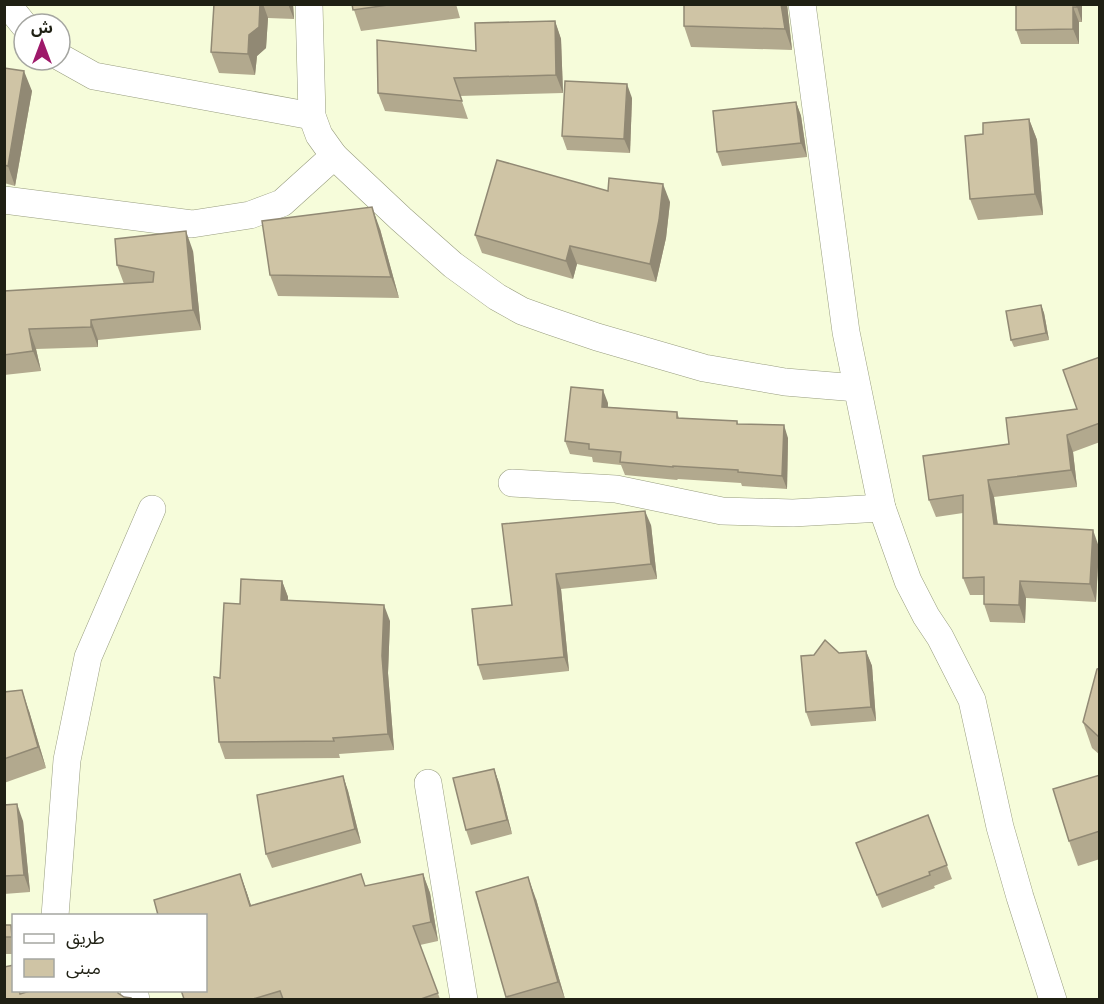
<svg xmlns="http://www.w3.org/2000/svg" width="1104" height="1004" viewBox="0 0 1104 1004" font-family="Helvetica,'Noto Sans Arabic',sans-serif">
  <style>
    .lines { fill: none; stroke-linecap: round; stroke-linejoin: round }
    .street-casing { stroke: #989d7f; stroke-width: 28 }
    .street { stroke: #fff; stroke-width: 27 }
    .wall { fill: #b2a98e }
    .shaded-wall { fill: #918974 }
    .building { fill: #cfc4a5; stroke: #918974; stroke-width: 1.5 }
  </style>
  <rect width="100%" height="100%" fill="#f6fcda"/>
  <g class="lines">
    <defs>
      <g id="street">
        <polyline points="7,4 24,25"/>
        <polyline points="309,4 312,116 319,135 334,156 401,219 453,265 497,297 522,311 550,321 597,337 704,368 785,382 857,388"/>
        <polyline points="802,4 846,332 882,508 908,581 926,616 940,637 972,700 1000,827 1020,897 1053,1000"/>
        <polyline points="60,57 94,76 312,116"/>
        <polyline points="4,200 192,224 250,215 282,203 334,156"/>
        <polyline points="512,483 616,489 722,511 793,513 882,508"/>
        <polyline points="428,783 464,1000"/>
        <polyline points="55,916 67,760 88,657 152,509"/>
        <polyline points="134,990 136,1000"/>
      </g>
    </defs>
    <use href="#street" class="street-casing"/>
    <use href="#street" class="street"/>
  </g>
  <g class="wall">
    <polygon points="214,4 293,4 294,19 268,18 266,48 257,56 255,75 219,73 211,52"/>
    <polygon points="352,4 456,4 460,18 361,31"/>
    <polygon points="787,4 792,50 691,47 684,26"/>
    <polygon points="1016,4 1082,4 1082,22 1079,22 1079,44 1021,44 1016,30"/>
    <polygon points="555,21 561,39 563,93 460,96 468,119 385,111 378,93 476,51"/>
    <polygon points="4,68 32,91 15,186 4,183"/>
    <polygon points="632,98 630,153 567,150 562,136"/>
    <polygon points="796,102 801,116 807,157 722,166 717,152"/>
    <polygon points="1029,119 1037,140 1043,215 978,220 970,199 983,134"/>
    <polygon points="608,191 670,202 666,238 656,282 577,264 573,279 482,253 475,235"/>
    <polygon points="380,229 399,298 278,296 270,275"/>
    <polygon points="193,251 201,330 98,340 98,347 36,349 41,371 4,375 4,291 124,284 117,265"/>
    <polygon points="1041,305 1044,313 1049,340 1014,347 1011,340"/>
    <polygon points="1100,357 1100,442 1073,452 1077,487 994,497 998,525 1099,547 1096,602 1026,598 1025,623 990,622 984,604 984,595 970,595 963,578 963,513 936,517 929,500 1009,444 1077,409"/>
    <polygon points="608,403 608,407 677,412 679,418 737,421 738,424 788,438 787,489 742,486 741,483 678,479 677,480 625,475 621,465 593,462 592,457 570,454 565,441"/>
    <polygon points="502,524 651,525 657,579 561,589 569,671 483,680 478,665 512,605"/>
    <polygon points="282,581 288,597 288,600 390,621 388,673 394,750 339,754 340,758 225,759 219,742 240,604"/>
    <polygon points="866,651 872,666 876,721 811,726 806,712 839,653"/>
    <polygon points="1100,668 1100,755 1092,748 1083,722"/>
    <polygon points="4,692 29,711 46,768 4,783"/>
    <polygon points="494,769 499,783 512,834 471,845 466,830"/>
    <polygon points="1100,775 1100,859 1078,866 1069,841"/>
    <polygon points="343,776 348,791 361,843 272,868 266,854"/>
    <polygon points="4,805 23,821 30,892 4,894"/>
    <polygon points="928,815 952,879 934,886 935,888 882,908 856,843"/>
    <polygon points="240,874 251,905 366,886 423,874 430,893 438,941 420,945 440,999 184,999"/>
    <polygon points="476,892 536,899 565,999 507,999"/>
    <polygon points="4,925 11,925 14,932 14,954 4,954"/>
  </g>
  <g class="shaded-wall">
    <polygon points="260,4 263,4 268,18 266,48 257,56 255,75 248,54 249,35"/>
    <polygon points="288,4 293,4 294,19"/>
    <polygon points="781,4 787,4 792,50 785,29"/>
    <polygon points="1077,4 1082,4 1082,22 1077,7"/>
    <polygon points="1073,7 1079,22 1079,44 1073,29"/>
    <polygon points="555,21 561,39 563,93 556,75"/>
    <polygon points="24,71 32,91 15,186 8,166"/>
    <polygon points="627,84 632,98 630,153 624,139"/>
    <polygon points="796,102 801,116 807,157 801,143"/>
    <polygon points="1029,119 1037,140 1043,215 1035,194"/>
    <polygon points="663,184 670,202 666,238 656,282 650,264"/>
    <polygon points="372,207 380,229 399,298 391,277"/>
    <polygon points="186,231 193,251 201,330 193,310"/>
    <polygon points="570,246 577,264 573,279 566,261"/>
    <polygon points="1041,305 1044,313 1049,340 1046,333"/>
    <polygon points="91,320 98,340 98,347 91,327"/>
    <polygon points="29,329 36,349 41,371 33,351"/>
    <polygon points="603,390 608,403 607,420 602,407"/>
    <polygon points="784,425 788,438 787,489 782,476"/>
    <polygon points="1067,435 1073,452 1077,487 1071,470"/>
    <polygon points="988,480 994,497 1000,542 994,524"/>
    <polygon points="645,511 651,525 657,579 651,564"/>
    <polygon points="1093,530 1099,547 1096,602 1090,584"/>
    <polygon points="556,574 561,589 569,671 564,657"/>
    <polygon points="282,581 288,597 287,616 281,600"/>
    <polygon points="1020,581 1026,598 1025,623 1019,605"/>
    <polygon points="384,605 390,621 388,673 394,750 388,734 382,656"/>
    <polygon points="866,651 872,666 876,721 871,707"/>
    <polygon points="22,690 29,711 46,768 38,747"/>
    <polygon points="494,769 499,783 512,834 507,820"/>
    <polygon points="343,776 348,791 361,843 355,829"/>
    <polygon points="17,804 23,821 30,892 24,875"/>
    <polygon points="240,874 247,893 257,925 250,906"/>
    <polygon points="423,874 430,893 438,941 431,922"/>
    <polygon points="528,877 536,899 565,999 558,982"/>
  </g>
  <g class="building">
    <polygon points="214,4 260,4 259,27 249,35 248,54 211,52"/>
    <polygon points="352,4 395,4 353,10"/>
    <polygon points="684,4 781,4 785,29 684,26"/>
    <polygon points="1016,4 1077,4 1077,7 1073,7 1073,29 1016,30"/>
    <polygon points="555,21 556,75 454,78 462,101 378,93 377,40 476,51 475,23"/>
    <polygon points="4,68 24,71 8,166 4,165"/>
    <polygon points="565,81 627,84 624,139 562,136"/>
    <polygon points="796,102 801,143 717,152 713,111"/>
    <polygon points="1029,119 1035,194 970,199 965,136 983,134 983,123"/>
    <polygon points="497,160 608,191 609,178 663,184 659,220 650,264 570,246 566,261 475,235"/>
    <polygon points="372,207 391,277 270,275 262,221"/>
    <polygon points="186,231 193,310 91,320 91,327 29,329 33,351 4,355 4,291 153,282 154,272 117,265 115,239"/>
    <polygon points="1041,305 1046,333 1011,340 1006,311"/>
    <polygon points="1100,357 1100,423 1067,435 1071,470 988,480 994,524 1093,530 1090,584 1020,581 1019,605 984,604 984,577 963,578 963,495 929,500 923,456 1009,444 1006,418 1077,409 1063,370"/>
    <polygon points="571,387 603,390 602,407 677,412 677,418 737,421 737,424 784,425 782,476 738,472 738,470 673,466 673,467 620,462 621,452 589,449 589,444 565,441"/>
    <polygon points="645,511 651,564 556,574 564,657 478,665 472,609 512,605 502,524"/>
    <polygon points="241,579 282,581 281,600 384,605 382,656 388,734 333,738 334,741 219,742 214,677 220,678 224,603 240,604"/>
    <polygon points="825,640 839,653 866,651 871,707 806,712 801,656 814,655"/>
    <polygon points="1100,668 1100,738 1083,722 1097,669"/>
    <polygon points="22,690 38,747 4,759 4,692"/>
    <polygon points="494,769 507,820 466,830 453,778"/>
    <polygon points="1100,775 1100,831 1069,841 1053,789"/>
    <polygon points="343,776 355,829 266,854 257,795"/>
    <polygon points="17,804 24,875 4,876 4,805"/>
    <polygon points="928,815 947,865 929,872 930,875 877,895 856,843"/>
    <polygon points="240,874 250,906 361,874 365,886 423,874 431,922 413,926 438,993 421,999 283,999 280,991 253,999 184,999 181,990 206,990 206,915 158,915 154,900"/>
    <polygon points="528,877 558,982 506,997 476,892"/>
    <polygon points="4,925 11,925 12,937 4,937"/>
    <polygon points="14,965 14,990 19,990 20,994 33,990 117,990 118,993 124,997 131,998 131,999 4,999 4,967"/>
  </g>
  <rect width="1104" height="1004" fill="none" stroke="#1f2014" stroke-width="12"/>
  <rect x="12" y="914" width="195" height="78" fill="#ffffff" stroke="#a5a6a1" stroke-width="1.5"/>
  <rect x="24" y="934" width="30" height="9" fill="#ffffff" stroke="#a5a6a1" stroke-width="1.5"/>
  <text x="66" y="944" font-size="18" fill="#1f2014">طريق</text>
  <rect x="24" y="959" width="30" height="18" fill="#cfc4a5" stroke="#a5a6a1" stroke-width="1.5"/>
  <text x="66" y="974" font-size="18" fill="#1f2014">مبنى</text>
  <g transform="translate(42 42)"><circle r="28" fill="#ffffff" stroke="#a5a6a1" stroke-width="1.5"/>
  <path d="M0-4.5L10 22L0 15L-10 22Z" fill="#9e196a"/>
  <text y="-9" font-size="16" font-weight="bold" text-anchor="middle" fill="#1f2014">ش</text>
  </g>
</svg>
